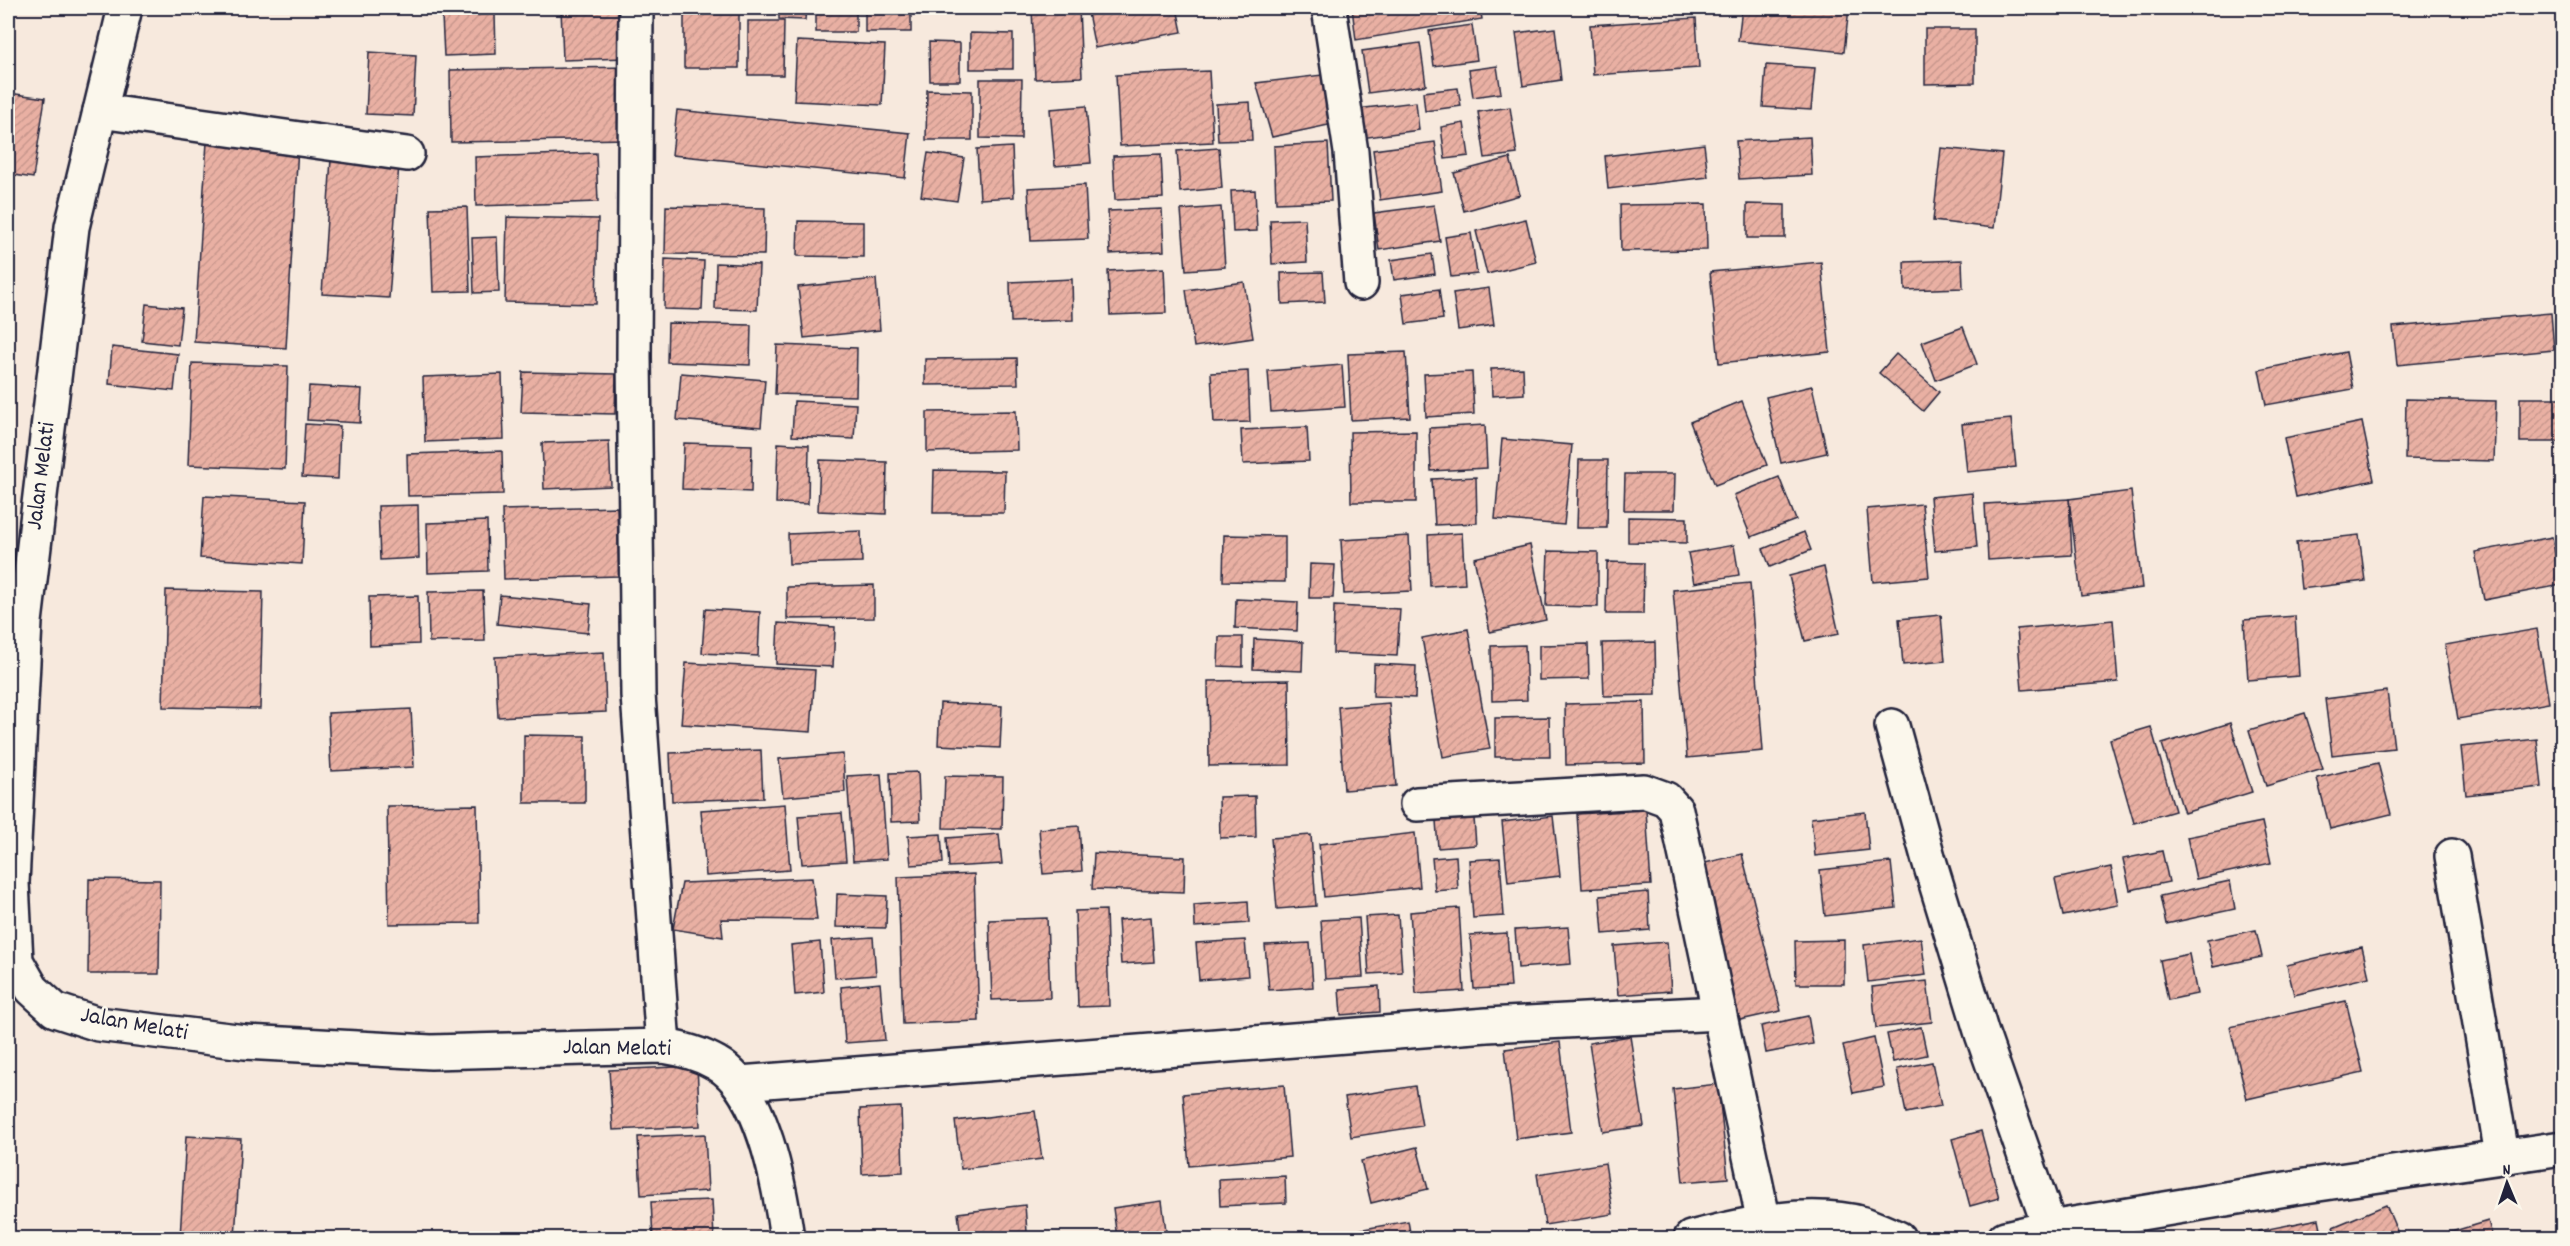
<svg xmlns="http://www.w3.org/2000/svg" width="2570" height="1246" viewBox="0 0 2570 1246" font-family="Dekko,sans-serif">
  <style>
    .building { fill: url(#building-hatch); stroke: #22223b; stroke-width: 1.5 }
    .lines { fill: none; stroke-linecap: round; stroke-linejoin: round }
    .minor-casing { stroke: #22223b; stroke-width: 38 }
    .minor { stroke: #fbf7ec; stroke-width: 33 }
    .labels { text-anchor: middle; dominant-baseline: central; stroke-width: 5; stroke-linejoin: round; paint-order: stroke }
    .street-label { font-size: 24px; fill: #22223b; stroke: #fbf7ec }
  </style>
  <defs>
    <pattern id="building-hatch" width="6" height="6" patternUnits="userSpaceOnUse" patternTransform="scale(1.5)"><rect width="6" height="6" fill="#e9b0a3"/><path d="M-1 1l2-2M0 6l6-6M5 7l2-2" fill="none" stroke="#c8978d"/></pattern>
  </defs>
  <rect width="100%" height="100%" fill="#f7e9dd"/>
  <filter id="ink" filterUnits="userSpaceOnUse"><feTurbulence type="fractalNoise" baseFrequency=".0167" numOctaves="2"/><feDisplacementMap in="SourceGraphic" scale="12" xChannelSelector="R" yChannelSelector="G"/><feConvolveMatrix kernelMatrix="1 2 1 2 8 2 1 2 1" color-interpolation-filters="sRGB"/></filter>
  <g filter="url(#ink)">
    <g class="building">
      <polygon points="561,8 626,8 627,58 563,60"/>
      <polygon points="779,8 806,8 805,20 779,19"/>
      <rect x="816" y="8" width="40" height="24"/>
      <rect x="865" y="8" width="46" height="24"/>
      <polygon points="1032,8 1079,8 1082,77 1035,79"/>
      <polygon points="1087,8 1177,8 1182,32 1095,48"/>
      <polygon points="1352,8 1480,8 1482,19 1356,40"/>
      <polygon points="1742,8 1849,8 1844,52 1738,41"/>
      <polygon points="495,14 496,54 444,56 442,16"/>
      <rect x="684" y="14" width="55" height="54"/>
      <polygon points="1696,18 1699,68 1593,75 1590,25"/>
      <polygon points="748,21 784,21 783,75 748,75"/>
      <polygon points="1472,25 1477,60 1434,66 1429,31"/>
      <polygon points="1555,28 1561,80 1523,86 1516,33"/>
      <polygon points="1925,29 1975,29 1975,83 1925,84"/>
      <polygon points="970,33 1013,34 1013,69 970,69"/>
      <polygon points="797,41 885,45 882,105 794,101"/>
      <polygon points="929,42 960,43 960,81 930,81"/>
      <polygon points="1420,43 1426,85 1368,93 1362,51"/>
      <polygon points="369,52 416,55 413,116 366,114"/>
      <polygon points="1766,65 1815,68 1811,110 1763,107"/>
      <polygon points="1497,66 1501,93 1473,97 1469,70"/>
      <polygon points="628,67 628,139 451,142 450,70"/>
      <polygon points="1209,71 1213,142 1120,146 1116,75"/>
      <polygon points="1330,74 1338,123 1272,137 1256,83"/>
      <polygon points="980,79 1022,79 1021,139 980,138"/>
      <polygon points="1458,88 1461,106 1425,111 1423,92"/>
      <polygon points="927,90 972,91 972,140 926,140"/>
      <polygon points="8,93 45,98 33,178 8,174"/>
      <polygon points="1250,102 1252,140 1218,141 1216,104"/>
      <polygon points="1416,102 1419,130 1361,138 1357,109"/>
      <polygon points="1086,106 1091,163 1055,166 1050,109"/>
      <polygon points="1510,107 1517,154 1485,158 1478,112"/>
      <polygon points="677,110 910,133 905,178 672,155"/>
      <polygon points="1464,123 1469,156 1445,159 1441,127"/>
      <polygon points="1810,137 1812,175 1739,179 1736,141"/>
      <polygon points="207,142 298,147 286,348 194,342"/>
      <polygon points="1435,142 1442,191 1380,200 1373,150"/>
      <polygon points="1328,143 1331,201 1276,203 1274,146"/>
      <polygon points="1704,144 1708,177 1608,189 1605,156"/>
      <polygon points="1012,147 1014,197 980,199 977,149"/>
      <polygon points="1219,148 1222,188 1180,192 1177,151"/>
      <polygon points="1941,148 2002,154 1994,228 1933,221"/>
      <polygon points="596,153 598,202 476,206 475,157"/>
      <polygon points="928,153 964,158 957,201 921,196"/>
      <polygon points="1161,154 1163,198 1115,200 1113,156"/>
      <polygon points="1510,158 1520,195 1464,211 1454,173"/>
      <polygon points="331,159 399,164 389,298 322,294"/>
      <polygon points="1085,185 1088,239 1031,241 1028,188"/>
      <polygon points="1255,190 1257,231 1233,232 1231,191"/>
      <polygon points="1706,204 1707,250 1621,251 1620,205"/>
      <polygon points="1747,204 1785,205 1785,238 1747,238"/>
      <polygon points="1434,205 1440,241 1379,250 1374,213"/>
      <polygon points="666,206 765,208 764,255 665,254"/>
      <polygon points="467,207 470,291 433,292 430,208"/>
      <polygon points="1221,207 1225,267 1186,270 1181,210"/>
      <polygon points="1162,209 1164,251 1110,254 1108,211"/>
      <polygon points="507,217 598,219 596,304 505,302"/>
      <polygon points="1305,219 1307,262 1272,264 1270,220"/>
      <polygon points="1526,219 1536,262 1487,274 1476,231"/>
      <polygon points="798,221 863,222 863,257 797,256"/>
      <polygon points="1471,233 1477,274 1451,277 1445,237"/>
      <polygon points="497,237 499,292 474,293 472,238"/>
      <polygon points="1432,254 1435,274 1394,280 1391,260"/>
      <polygon points="665,259 704,261 702,310 664,309"/>
      <polygon points="1962,260 1963,288 1905,290 1904,262"/>
      <polygon points="1821,262 1830,352 1719,363 1710,272"/>
      <polygon points="716,263 759,265 757,310 715,309"/>
      <polygon points="1164,268 1166,313 1110,315 1108,271"/>
      <polygon points="1323,272 1325,302 1282,304 1281,273"/>
      <polygon points="876,279 880,330 804,338 798,287"/>
      <polygon points="1072,279 1073,320 1011,322 1010,282"/>
      <polygon points="1244,282 1253,338 1194,347 1186,290"/>
      <polygon points="1489,288 1494,325 1458,330 1453,293"/>
      <polygon points="1439,289 1443,319 1406,324 1402,294"/>
      <polygon points="146,304 182,308 178,345 142,341"/>
      <polygon points="2551,313 2554,350 2397,365 2393,327"/>
      <polygon points="668,323 751,325 750,365 667,362"/>
      <polygon points="1963,327 1977,364 1936,380 1922,342"/>
      <polygon points="777,345 857,348 856,396 775,394"/>
      <polygon points="112,347 178,354 174,391 109,384"/>
      <polygon points="1406,352 1410,417 1351,420 1348,354"/>
      <polygon points="2346,352 2353,389 2266,405 2259,370"/>
      <polygon points="1896,354 1939,392 1923,411 1879,373"/>
      <polygon points="1017,358 1018,384 925,385 925,359"/>
      <polygon points="192,363 288,366 285,469 188,465"/>
      <polygon points="1342,365 1345,407 1271,412 1268,371"/>
      <polygon points="1523,368 1524,394 1492,396 1491,369"/>
      <polygon points="1248,371 1250,422 1214,423 1211,373"/>
      <polygon points="523,372 616,374 615,414 521,412"/>
      <polygon points="1472,372 1474,414 1426,417 1424,374"/>
      <polygon points="681,373 765,380 761,427 677,420"/>
      <polygon points="502,374 504,439 425,442 423,377"/>
      <polygon points="309,386 362,389 360,423 307,420"/>
      <polygon points="1812,386 1827,453 1781,463 1766,397"/>
      <rect x="2520" y="398" width="42" height="44"/>
      <polygon points="2406,399 2496,401 2494,461 2405,459"/>
      <polygon points="794,401 856,404 854,439 792,436"/>
      <polygon points="1742,401 1767,465 1715,485 1690,422"/>
      <polygon points="1016,411 1017,450 927,452 927,412"/>
      <polygon points="2011,419 2016,467 1967,472 1962,424"/>
      <polygon points="2362,422 2374,480 2296,497 2284,438"/>
      <polygon points="305,424 340,426 338,479 302,477"/>
      <polygon points="1485,425 1487,468 1431,471 1429,428"/>
      <polygon points="1307,427 1309,461 1243,464 1241,430"/>
      <polygon points="1416,431 1416,502 1351,502 1350,432"/>
      <polygon points="1502,439 1572,445 1564,525 1495,519"/>
      <polygon points="609,441 611,486 544,489 542,443"/>
      <polygon points="684,443 752,445 751,492 682,489"/>
      <polygon points="778,443 809,445 808,504 776,503"/>
      <polygon points="502,451 503,494 408,496 407,454"/>
      <polygon points="820,460 887,462 886,514 818,511"/>
      <polygon points="1579,460 1608,460 1607,528 1577,528"/>
      <polygon points="934,470 1005,471 1004,513 933,513"/>
      <polygon points="1625,474 1675,474 1674,510 1624,510"/>
      <polygon points="1476,477 1477,523 1435,525 1432,479"/>
      <polygon points="1779,477 1796,520 1751,537 1734,495"/>
      <polygon points="2131,491 2142,588 2081,596 2069,499"/>
      <polygon points="1972,493 1977,547 1935,551 1930,497"/>
      <polygon points="204,496 305,501 302,564 200,558"/>
      <polygon points="2069,499 2072,555 1988,560 1985,504"/>
      <polygon points="1922,504 1929,577 1873,582 1867,509"/>
      <polygon points="418,505 419,558 380,560 378,506"/>
      <polygon points="617,507 619,576 504,579 502,510"/>
      <polygon points="1628,517 1687,518 1687,543 1628,542"/>
      <polygon points="487,521 488,571 428,573 427,523"/>
      <polygon points="861,531 862,562 789,564 788,534"/>
      <polygon points="1804,532 1811,550 1770,567 1763,549"/>
      <polygon points="1462,533 1465,584 1430,586 1428,535"/>
      <polygon points="1224,535 1285,536 1285,582 1223,581"/>
      <polygon points="2359,535 2365,581 2301,589 2296,542"/>
      <polygon points="1409,536 1412,591 1344,594 1341,540"/>
      <polygon points="2552,537 2561,585 2484,600 2475,552"/>
      <polygon points="1530,545 1546,620 1490,632 1474,558"/>
      <polygon points="1734,545 1739,575 1694,583 1688,553"/>
      <polygon points="1548,551 1598,552 1598,607 1546,606"/>
      <polygon points="1607,562 1644,563 1643,614 1606,614"/>
      <polygon points="1310,564 1335,565 1333,598 1309,598"/>
      <rect x="8" y="566" width="4" height="37"/>
      <polygon points="1824,567 1839,634 1805,641 1789,576"/>
      <polygon points="1750,583 1763,751 1687,758 1673,590"/>
      <polygon points="874,585 874,618 787,619 787,587"/>
      <polygon points="166,590 263,592 260,709 163,707"/>
      <polygon points="483,591 485,641 429,642 428,592"/>
      <polygon points="500,595 591,604 588,633 497,624"/>
      <polygon points="418,596 419,644 370,646 369,597"/>
      <polygon points="1236,599 1298,602 1297,631 1235,628"/>
      <polygon points="1334,606 1400,609 1397,656 1333,653"/>
      <polygon points="705,609 760,612 758,656 702,653"/>
      <polygon points="1941,615 1945,661 1903,665 1899,619"/>
      <polygon points="2295,616 2299,676 2248,680 2244,620"/>
      <polygon points="2113,620 2118,682 2022,690 2017,629"/>
      <polygon points="778,623 835,627 833,667 776,664"/>
      <polygon points="1468,629 1490,749 1443,757 1422,638"/>
      <polygon points="2537,629 2549,703 2458,719 2445,645"/>
      <polygon points="1219,637 1243,637 1243,667 1218,666"/>
      <polygon points="1254,639 1303,642 1302,671 1253,669"/>
      <polygon points="1655,642 1656,695 1604,696 1602,643"/>
      <polygon points="1588,644 1589,679 1539,680 1539,645"/>
      <polygon points="1525,645 1527,700 1492,701 1491,646"/>
      <polygon points="604,652 606,712 498,717 495,657"/>
      <polygon points="686,663 815,670 811,732 681,724"/>
      <polygon points="1374,664 1416,666 1415,698 1373,696"/>
      <polygon points="1289,680 1290,765 1209,766 1208,681"/>
      <polygon points="2387,691 2394,748 2332,755 2325,699"/>
      <polygon points="1644,702 1645,763 1566,765 1565,704"/>
      <polygon points="940,703 1002,706 1000,748 938,745"/>
      <polygon points="1389,703 1396,786 1344,790 1338,707"/>
      <polygon points="411,709 414,767 331,771 328,713"/>
      <polygon points="2305,713 2323,769 2266,786 2249,730"/>
      <polygon points="1549,717 1550,757 1495,757 1495,718"/>
      <polygon points="2230,723 2252,792 2184,813 2162,744"/>
      <polygon points="2151,727 2175,811 2134,823 2110,739"/>
      <polygon points="524,735 585,736 585,803 524,803"/>
      <polygon points="2537,739 2542,787 2466,795 2461,747"/>
      <polygon points="761,750 763,798 672,801 670,753"/>
      <polygon points="843,754 845,792 783,797 779,759"/>
      <polygon points="2378,763 2391,814 2330,829 2317,778"/>
      <polygon points="918,772 920,821 891,822 890,773"/>
      <polygon points="881,774 887,859 853,861 847,776"/>
      <polygon points="945,776 1003,777 1002,829 943,828"/>
      <polygon points="1255,796 1256,837 1220,838 1219,797"/>
      <polygon points="785,804 790,870 706,876 701,810"/>
      <polygon points="477,805 479,923 389,924 387,806"/>
      <polygon points="1473,805 1476,845 1438,848 1435,807"/>
      <polygon points="1646,810 1651,885 1582,889 1577,814"/>
      <polygon points="1865,812 1869,850 1815,856 1811,818"/>
      <polygon points="842,813 846,861 802,864 798,816"/>
      <polygon points="1553,816 1560,876 1508,882 1502,822"/>
      <polygon points="2262,822 2271,863 2196,879 2187,837"/>
      <polygon points="1079,826 1082,871 1043,874 1039,829"/>
      <polygon points="1415,833 1420,887 1324,897 1319,844"/>
      <polygon points="941,834 943,863 911,865 908,836"/>
      <polygon points="999,834 1002,864 949,867 947,838"/>
      <polygon points="1311,835 1316,906 1277,909 1271,838"/>
      <polygon points="2162,851 2169,882 2130,890 2123,859"/>
      <polygon points="1094,853 1185,857 1184,892 1092,889"/>
      <polygon points="1742,854 1781,1011 1740,1020 1701,864"/>
      <polygon points="1456,856 1458,889 1435,891 1432,858"/>
      <polygon points="1500,858 1504,916 1473,918 1469,860"/>
      <polygon points="1891,862 1896,908 1825,916 1820,870"/>
      <polygon points="2111,867 2118,905 2063,916 2055,879"/>
      <polygon points="974,874 979,1021 903,1024 898,877"/>
      <polygon points="812,878 817,920 721,919 723,937 673,929 682,883"/>
      <polygon points="89,879 160,880 159,974 88,974"/>
      <polygon points="2230,881 2235,909 2166,924 2160,896"/>
      <polygon points="1648,892 1650,930 1603,934 1600,896"/>
      <polygon points="837,894 887,896 886,928 836,927"/>
      <polygon points="1248,901 1249,923 1195,927 1194,905"/>
      <polygon points="1459,908 1464,991 1416,994 1410,912"/>
      <polygon points="1106,910 1109,1006 1078,1007 1075,911"/>
      <polygon points="1398,915 1402,972 1369,974 1365,917"/>
      <polygon points="1151,917 1154,962 1121,964 1118,920"/>
      <polygon points="1047,918 1050,998 992,1000 989,920"/>
      <polygon points="1359,918 1363,977 1325,979 1321,920"/>
      <polygon points="1568,927 1571,964 1518,968 1515,930"/>
      <polygon points="2256,930 2262,957 2213,967 2207,940"/>
      <polygon points="1507,933 1511,987 1474,989 1470,935"/>
      <polygon points="873,937 876,975 835,978 832,940"/>
      <polygon points="1921,938 1926,975 1868,982 1864,945"/>
      <polygon points="1245,940 1248,976 1199,980 1196,943"/>
      <polygon points="1844,940 1844,984 1796,984 1795,941"/>
      <polygon points="820,942 824,992 795,995 791,945"/>
      <polygon points="1667,942 1671,991 1618,995 1614,946"/>
      <polygon points="1310,943 1313,987 1269,990 1265,945"/>
      <polygon points="2362,947 2369,977 2294,995 2287,965"/>
      <polygon points="2189,954 2197,994 2168,1000 2160,960"/>
      <polygon points="1927,981 1932,1022 1876,1028 1872,987"/>
      <polygon points="880,983 885,1040 845,1043 841,987"/>
      <polygon points="1379,986 1380,1012 1341,1015 1339,989"/>
      <polygon points="2346,1001 2363,1072 2247,1099 2230,1027"/>
      <polygon points="1808,1016 1813,1044 1766,1053 1761,1026"/>
      <polygon points="1921,1027 1927,1055 1893,1062 1887,1034"/>
      <polygon points="1630,1036 1644,1126 1603,1132 1589,1043"/>
      <polygon points="1874,1038 1884,1087 1853,1093 1843,1045"/>
      <polygon points="1560,1042 1571,1132 1516,1139 1505,1049"/>
      <polygon points="1932,1062 1941,1106 1906,1113 1897,1069"/>
      <polygon points="697,1066 700,1126 613,1130 609,1070"/>
      <polygon points="1718,1084 1728,1178 1683,1182 1673,1089"/>
      <polygon points="1284,1085 1290,1157 1189,1166 1183,1094"/>
      <polygon points="1415,1086 1422,1126 1351,1137 1345,1097"/>
      <polygon points="901,1107 903,1172 862,1174 860,1109"/>
      <polygon points="1035,1111 1042,1159 961,1169 955,1121"/>
      <polygon points="1981,1131 1999,1198 1970,1206 1952,1139"/>
      <polygon points="705,1134 708,1191 641,1195 638,1137"/>
      <polygon points="186,1136 241,1139 235,1238 180,1238"/>
      <polygon points="1417,1147 1428,1189 1371,1203 1361,1161"/>
      <polygon points="1605,1163 1613,1214 1545,1225 1537,1174"/>
      <polygon points="1285,1176 1286,1203 1220,1206 1219,1179"/>
      <polygon points="712,1200 714,1238 653,1238 651,1202"/>
      <polygon points="1162,1201 1167,1238 1117,1238 1113,1208"/>
      <polygon points="1025,1205 1027,1232 961,1238 958,1213"/>
      <polygon points="2386,1205 2400,1238 2338,1238 2333,1227"/>
      <polygon points="2319,1219 2323,1238 2259,1238 2258,1231"/>
      <polygon points="1408,1221 1411,1238 1336,1238 1336,1234"/>
      <polygon points="2488,1221 2493,1238 2431,1238"/>
      <polygon points="1812,1235 1813,1238 1790,1238"/>
    </g>
    <g class="lines">
      <defs>
        <g id="minor">
          <path d="M 125,8 L 72,227 L 25,622 L 12,883 L 16,961 L 32,989 L 55,1010 L 98,1024 L 245,1042 L 431,1052 L 663,1046 C 682,1049 699,1053 716,1063 C 763,1089 780,1188 787,1238"/>
          <polyline points="636,8 634,357 638,695 663,1046"/>
          <polyline points="1329,8 1351,152 1361,283"/>
          <polyline points="100,111 407,154"/>
          <polyline points="1892,726 1928,857 1982,1034 2050,1228"/>
          <polyline points="1417,804 1644,791 1666,799 1676,810 1764,1222"/>
          <polyline points="2452,856 2502,1155"/>
          <polyline points="740,1083 1487,1025 1719,1013"/>
          <path d="M 1691,1238 C 1746,1224 1808,1209 1864,1224 C 1875,1228 1887,1234 1898,1238"/>
          <polyline points="2005,1238 2050,1228 2298,1187 2562,1148"/>
        </g>
      </defs>
      <use href="#minor" class="minor-casing"/>
      <use href="#minor" class="minor"/>
    </g>
  </g>
  <g class="labels">
    <g class="street-label">
      <text transform="translate(42 476) rotate(-83)">Jalan Melati</text>
      <text transform="translate(134 1025) rotate(10)">Jalan Melati</text>
      <text transform="translate(617 1049) rotate(1)">Jalan Melati</text>
    </g>
  </g>
  <rect width="2570" height="1246" fill="none" stroke="#fbf7ec" stroke-width="30"/>
  <rect x="15" y="15" width="2540" height="1216" fill="none" stroke="#22223b" stroke-width="2" filter="url(#ink)"/>
  <g transform="translate(2507 1183) rotate(358)" stroke="#fbf7ec" stroke-width="4.5" paint-order="stroke">
  <path d="M0-4.5L10 22L0 15L-10 22Z" fill="#22223b"/>
  <text y="-9" font-size="16" font-weight="bold" text-anchor="middle" fill="#22223b">N</text>
  </g>
</svg>
